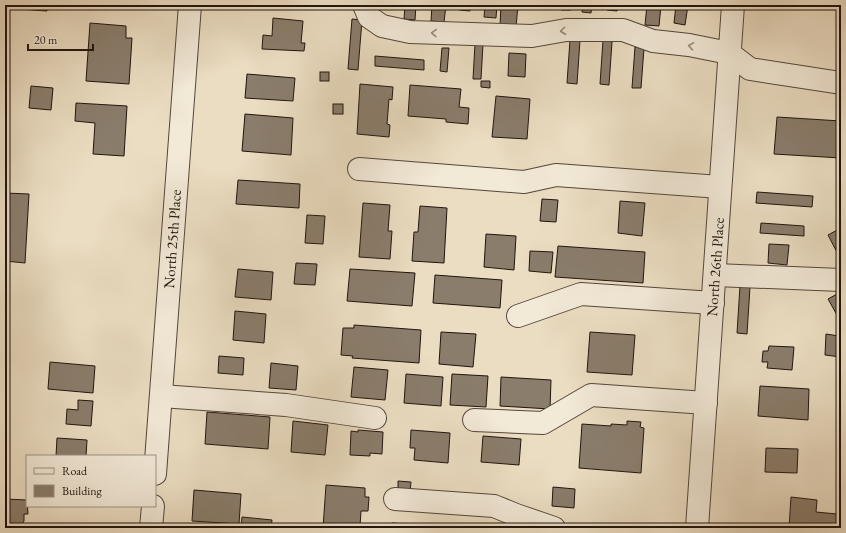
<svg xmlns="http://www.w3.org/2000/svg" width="846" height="533" viewBox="0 0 846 533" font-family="'EB Garamond',serif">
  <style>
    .building { fill: #8a7d6c; stroke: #20150f }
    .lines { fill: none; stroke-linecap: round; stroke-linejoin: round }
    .minor-casing { stroke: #53473c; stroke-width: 24 }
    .minor { stroke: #f2e9d7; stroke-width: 22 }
    .oneway { stroke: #948a7d }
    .labels { text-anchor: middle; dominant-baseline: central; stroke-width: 3; stroke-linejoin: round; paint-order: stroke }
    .street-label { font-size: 15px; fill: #20150f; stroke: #f2e9d7 }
  </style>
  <rect width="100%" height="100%" fill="#ebddc2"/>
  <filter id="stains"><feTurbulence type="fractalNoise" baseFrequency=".005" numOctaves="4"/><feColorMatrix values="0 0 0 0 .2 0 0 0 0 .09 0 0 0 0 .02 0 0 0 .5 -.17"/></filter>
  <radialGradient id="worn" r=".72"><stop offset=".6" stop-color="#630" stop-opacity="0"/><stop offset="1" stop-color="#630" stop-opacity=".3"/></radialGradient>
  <g class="building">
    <polygon points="5,5 47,5 47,11 5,8"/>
    <polygon points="405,5 416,5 415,20 404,19"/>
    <polygon points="432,5 446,5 444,22 431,21"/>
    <polygon points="460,5 470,5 470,11 459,10"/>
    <polygon points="485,5 497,5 496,18 484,17"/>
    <polygon points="501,5 518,5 516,27 500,26"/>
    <polygon points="562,5 572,5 571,10 561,10"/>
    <polygon points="583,5 592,5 591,13 582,12"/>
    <polygon points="608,5 618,5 617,11 607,10"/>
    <polygon points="647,5 661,5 659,26 645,25"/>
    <polygon points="676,5 688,5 685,25 674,23"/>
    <polygon points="273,18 303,21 301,43 305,43 304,51 262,49 263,35 272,36"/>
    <polygon points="352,19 362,20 358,70 348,69"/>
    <polygon points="90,23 126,26 126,38 132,38 129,84 86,81"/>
    <polygon points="570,40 580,40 577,84 567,83"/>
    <polygon points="603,40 612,42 609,85 600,84"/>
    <polygon points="475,44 483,44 481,79 473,79"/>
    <polygon points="635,47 644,48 641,88 632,88"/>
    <polygon points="442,48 449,48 447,72 440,71"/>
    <polygon points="509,53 526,54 525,77 508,76"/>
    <polygon points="375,56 424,60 424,70 375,66"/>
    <rect x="320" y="72" width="9" height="9"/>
    <polygon points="247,74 295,78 293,101 245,98"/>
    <polygon points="481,81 490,81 490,88 481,87"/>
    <polygon points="360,84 393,87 392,100 389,99 387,124 390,125 389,137 357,134"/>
    <polygon points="410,85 461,89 459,107 469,108 468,124 446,122 446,119 408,116"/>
    <polygon points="31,86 53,88 51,110 29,108"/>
    <polygon points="496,96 530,99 527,139 492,137"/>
    <polygon points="76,103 127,106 124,156 93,154 95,123 75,121"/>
    <rect x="333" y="104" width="10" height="10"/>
    <polygon points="245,114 293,118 291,155 242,151"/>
    <polygon points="777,117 841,121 841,158 774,154"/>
    <polygon points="238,180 300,184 299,208 236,204"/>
    <polygon points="757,192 813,196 812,207 756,203"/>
    <polygon points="5,193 29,194 25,263 5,261"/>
    <polygon points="542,199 558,200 556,222 540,221"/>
    <polygon points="620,201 645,203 642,236 618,233"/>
    <polygon points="363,203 390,205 388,231 392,231 390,259 359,257"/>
    <polygon points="420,206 447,208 444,263 412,261 414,232 418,232"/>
    <polygon points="307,215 325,216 323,244 305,243"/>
    <polygon points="761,223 804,226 804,236 760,233"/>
    <polygon points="841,228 841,260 828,235"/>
    <polygon points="486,234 516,236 514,270 484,267"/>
    <polygon points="769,244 789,245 787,265 768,263"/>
    <polygon points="558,246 645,252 643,283 555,277"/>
    <polygon points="530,251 553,252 551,273 529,271"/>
    <polygon points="296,263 317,264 315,285 294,284"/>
    <polygon points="238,269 273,272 271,300 235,297"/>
    <polygon points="350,269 415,273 412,306 347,301"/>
    <polygon points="435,275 502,280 500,308 433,303"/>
    <polygon points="740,286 750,287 747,334 737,333"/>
    <polygon points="837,294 841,301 841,322 828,299"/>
    <polygon points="235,311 266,314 264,343 233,340"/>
    <polygon points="354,325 421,330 419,363 352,358 353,356 341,355 343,328 354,328"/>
    <polygon points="441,332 476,334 473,367 439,364"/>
    <polygon points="590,332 635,335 632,375 587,372"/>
    <polygon points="826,334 839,336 838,341 841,341 841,357 825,355"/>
    <polygon points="769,346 794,347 792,370 767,368 768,362 762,362 763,351 768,351"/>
    <polygon points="219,356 244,358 243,375 218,373"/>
    <polygon points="50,362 95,366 93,393 48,389"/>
    <polygon points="271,363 298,366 296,390 269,388"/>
    <polygon points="354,367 388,370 385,400 351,397"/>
    <polygon points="406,374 443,377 441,406 404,403"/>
    <polygon points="452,374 488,376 486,407 450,405"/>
    <polygon points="501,377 551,380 550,409 500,406"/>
    <polygon points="760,386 809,389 808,420 758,416"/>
    <polygon points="78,400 93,401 91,426 66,424 67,409 78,410"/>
    <polygon points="207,412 270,417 268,449 205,444"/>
    <polygon points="293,421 328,425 325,455 291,452"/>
    <polygon points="627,421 641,422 640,427 644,428 641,473 579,468 582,424 611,426 611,424 627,425"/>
    <polygon points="358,430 383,432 382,454 370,453 370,456 350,455 351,431 358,432"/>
    <polygon points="411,430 450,433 448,463 414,460 415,448 410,448"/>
    <polygon points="483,436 521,439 519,465 481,462"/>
    <polygon points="57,438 87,440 86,456 56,456"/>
    <polygon points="766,448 798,449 797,473 765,472"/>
    <polygon points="398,481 411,482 410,492 398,491"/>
    <polygon points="326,485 365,488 365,497 369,497 368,511 361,511 360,526 364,526 363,528 323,528"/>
    <polygon points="553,487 575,489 574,508 552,506"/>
    <polygon points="194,490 241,494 239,524 192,521"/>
    <polygon points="791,497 817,500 816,512 837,514 836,528 789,528"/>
    <polygon points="5,499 27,500 28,514 24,514 24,521 22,524 5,523"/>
    <polygon points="242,517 272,520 271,528 241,528"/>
    <polygon points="392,523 417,525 417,528 392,528"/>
  </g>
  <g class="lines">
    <defs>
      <g id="minor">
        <polyline points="364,5 369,17 382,26 410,32 532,36 566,30 623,30 653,41 689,45 729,53 750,69 841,83"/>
        <polyline points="359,169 524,182 556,175 720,187"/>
        <polyline points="715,275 841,280"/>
        <polyline points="518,316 581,294 713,303"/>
        <polyline points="161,396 286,405 375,418"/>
        <polyline points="474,420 543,423 591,395 706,403"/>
        <polyline points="155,474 190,5"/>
        <polyline points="395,499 494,506 516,515 554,528"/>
        <polyline points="151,528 153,506"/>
        <polyline points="697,528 733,5"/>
      </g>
    </defs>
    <use href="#minor" class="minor-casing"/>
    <use href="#minor" class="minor"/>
  </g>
  <defs><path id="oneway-chevron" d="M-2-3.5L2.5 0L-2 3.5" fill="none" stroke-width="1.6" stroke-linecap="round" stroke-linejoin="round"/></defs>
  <g class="oneway">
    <use href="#oneway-chevron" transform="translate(563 31) rotate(173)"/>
    <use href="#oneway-chevron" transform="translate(434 33) rotate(-178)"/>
    <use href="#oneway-chevron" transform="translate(691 46) rotate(-170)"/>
  </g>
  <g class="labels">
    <g class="street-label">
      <text transform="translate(172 239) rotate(-86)">North 25th Place</text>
      <text transform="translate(715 267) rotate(-86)">North 26th Place</text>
    </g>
  </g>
  <rect width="846" height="533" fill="none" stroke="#ebddc2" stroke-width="20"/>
  <rect x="6" y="6" width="834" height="521" fill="none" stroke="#20150f" stroke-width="2"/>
  <rect x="10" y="10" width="826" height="513" fill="none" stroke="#20150f"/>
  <rect x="26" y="455" width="130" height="52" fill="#f2e9d7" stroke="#9e9487"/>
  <rect x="34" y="468" width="20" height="6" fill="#f2e9d7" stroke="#9e9487"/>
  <text x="62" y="475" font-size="12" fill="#20150f">Road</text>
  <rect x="34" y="485" width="20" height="12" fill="#8a7d6c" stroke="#9e9487"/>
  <text x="62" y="495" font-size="12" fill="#20150f">Building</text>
  <path d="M28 44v6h65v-6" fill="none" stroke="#20150f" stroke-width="2"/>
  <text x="34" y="44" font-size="12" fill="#20150f" stroke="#f2e9d7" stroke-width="3" paint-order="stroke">20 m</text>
  <rect width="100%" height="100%" filter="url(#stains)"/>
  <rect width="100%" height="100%" fill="url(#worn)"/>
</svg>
